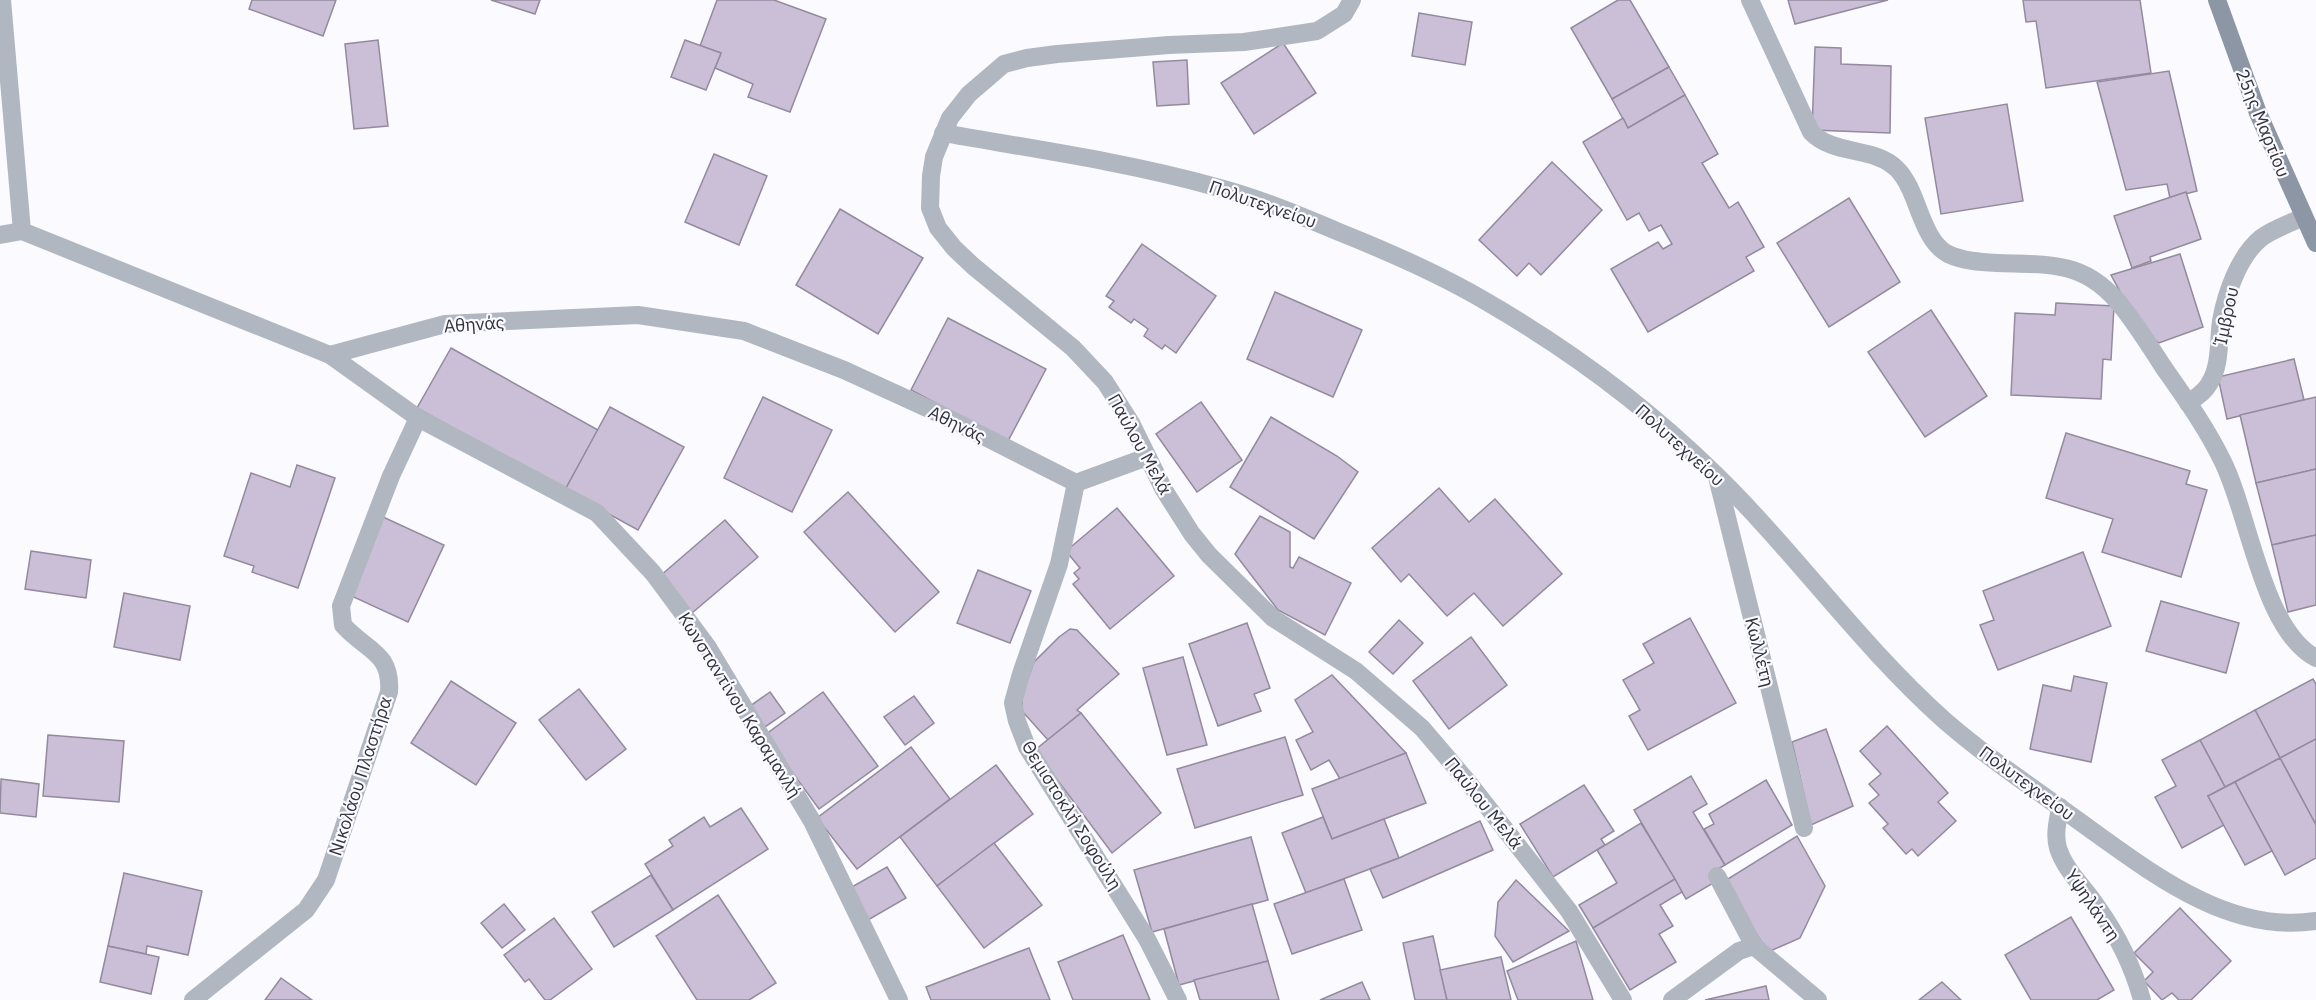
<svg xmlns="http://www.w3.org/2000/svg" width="2316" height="1000" viewBox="0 0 2316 1000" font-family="'IBM Plex Sans',sans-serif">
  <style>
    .building { fill: #cabfd6; stroke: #938a9f; stroke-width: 1.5 }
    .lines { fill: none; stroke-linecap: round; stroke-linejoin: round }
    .street { stroke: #b1b7c0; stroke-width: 18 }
    .secondary { stroke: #8d96a4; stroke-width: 18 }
    .labels { text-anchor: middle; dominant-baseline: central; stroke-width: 4.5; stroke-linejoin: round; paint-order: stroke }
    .street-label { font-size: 18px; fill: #32333d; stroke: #fafaff }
  </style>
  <rect width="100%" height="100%" fill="#fafaff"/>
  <g class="building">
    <polygon points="252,0 336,0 323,36 249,9"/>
    <polygon points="491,0 540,0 535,14"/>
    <polygon points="717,0 774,0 826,19 790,112 748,97 753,84 715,68 721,53 700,46"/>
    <polygon points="1618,0 1630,0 1669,67 1612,99 1571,28"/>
    <polygon points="1788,0 1888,0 1795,24"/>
    <polygon points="2023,0 2140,0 2151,73 2046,88 2036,21 2026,22"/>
    <polygon points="1419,13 1472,22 1465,65 1412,56"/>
    <polygon points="378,40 388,126 354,129 345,44"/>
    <polygon points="685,40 721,53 706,90 671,77"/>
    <polygon points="1283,43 1316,93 1254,134 1221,83"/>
    <polygon points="1815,47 1841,48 1841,64 1891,66 1890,133 1812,130"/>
    <polygon points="1187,60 1189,104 1157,106 1153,62"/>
    <polygon points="1669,67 1685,95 1628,128 1612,99"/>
    <polygon points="2169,71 2197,191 2170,198 2167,184 2126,190 2097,82"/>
    <polygon points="1685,95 1718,154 1702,163 1729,208 1738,202 1764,247 1746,257 1754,271 1648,332 1611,269 1658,242 1663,249 1672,244 1661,225 1649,231 1639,213 1627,220 1583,142 1623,118 1628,128"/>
    <polygon points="2007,104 2023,201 1941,214 1925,118"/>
    <polygon points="714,154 767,176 739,245 685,222"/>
    <polygon points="1552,162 1602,210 1541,275 1529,263 1517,276 1479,240"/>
    <polygon points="2186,192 2201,239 2150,257 2151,261 2132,268 2114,216"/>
    <polygon points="1849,198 1900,282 1829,327 1777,243"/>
    <polygon points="840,209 923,258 878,334 796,285"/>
    <polygon points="1142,244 1216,296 1176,353 1165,345 1162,349 1144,336 1148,329 1134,319 1131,323 1109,307 1114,301 1106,296"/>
    <polygon points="2180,254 2203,327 2159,343 2139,327 2111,275"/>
    <polygon points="1275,292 1362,330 1333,397 1247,359"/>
    <polygon points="2056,303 2114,306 2111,360 2103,359 2101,399 2011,395 2015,313 2055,315"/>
    <polygon points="1931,310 1987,396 1925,437 1868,352"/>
    <polygon points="948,318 1046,369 1008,441 911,390"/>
    <polygon points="451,348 598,430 565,490 417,408"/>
    <polygon points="2294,359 2304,400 2227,419 2218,377"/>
    <polygon points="763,397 832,430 792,512 724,478"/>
    <polygon points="2316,397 2316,469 2256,483 2240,415"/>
    <polygon points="1201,402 1242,460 1197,492 1156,434"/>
    <polygon points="610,407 684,447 638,530 565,490"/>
    <polygon points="1271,417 1337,456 1358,472 1314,539 1230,487"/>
    <polygon points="2066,433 2190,471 2186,484 2207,490 2181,577 2102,552 2113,519 2046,498"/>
    <polygon points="297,465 335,478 298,588 252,572 254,566 224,556 251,473 290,487"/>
    <polygon points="2316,469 2316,535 2272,545 2256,483"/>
    <polygon points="1439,488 1469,522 1495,499 1562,574 1503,626 1474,593 1447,616 1409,574 1401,582 1372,548"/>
    <polygon points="848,492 939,592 895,632 804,532"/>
    <polygon points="1117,508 1174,576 1110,629 1073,584 1079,579 1074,573 1080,568 1066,551"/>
    <polygon points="1260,516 1290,532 1290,567 1293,568 1299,557 1351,583 1325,635 1278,610 1235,554"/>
    <polygon points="383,517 444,545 408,622 347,594"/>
    <polygon points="725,520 758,557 692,613 660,576"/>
    <polygon points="2316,535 2316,605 2288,612 2272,545"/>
    <polygon points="31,551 91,560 86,598 25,589"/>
    <polygon points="2083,552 2111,626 1998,670 1980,625 1994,620 1983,591"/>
    <polygon points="978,570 1031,591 1010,643 957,623"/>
    <polygon points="124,593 190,606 180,660 114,647"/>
    <polygon points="2161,601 2239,623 2226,673 2146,651"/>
    <polygon points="1690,618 1736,703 1648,750 1629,716 1640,710 1623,680 1654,663 1643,644"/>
    <polygon points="1399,620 1423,643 1393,674 1369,652"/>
    <polygon points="1247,623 1270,688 1254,694 1261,711 1218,726 1189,644"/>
    <polygon points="1070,629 1077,630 1119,674 1077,710 1081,713 1048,740 1022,711 1022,695 1034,662 1059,637"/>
    <polygon points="1471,637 1507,685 1449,729 1413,681"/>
    <polygon points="1183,657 1207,745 1167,755 1143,668"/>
    <polygon points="1332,675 1406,753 1340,779 1329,760 1311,770 1296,740 1313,732 1295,700"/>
    <polygon points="2074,676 2107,683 2091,762 2030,749 2043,685 2071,691"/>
    <polygon points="2313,679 2316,684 2316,739 2280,758 2255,710"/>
    <polygon points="451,681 516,723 476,785 411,743"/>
    <polygon points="579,689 626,749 586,780 539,720"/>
    <polygon points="770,692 785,713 762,729 746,709"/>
    <polygon points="823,692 878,766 819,809 765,735"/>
    <polygon points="914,696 934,723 905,745 884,717"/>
    <polygon points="2255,710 2280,758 2225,787 2200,740"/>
    <polygon points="1081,713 1161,813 1112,853 1035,750"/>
    <polygon points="1887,726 1948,793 1938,802 1956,821 1918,856 1912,849 1906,854 1883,828 1888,824 1869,803 1879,795 1869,784 1881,774 1860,751"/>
    <polygon points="1826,729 1853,806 1811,825 1792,742"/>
    <polygon points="48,735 124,741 119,802 43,796"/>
    <polygon points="1285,737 1303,795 1195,828 1177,769"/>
    <polygon points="2316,739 2316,825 2280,758"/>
    <polygon points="2200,740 2225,787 2208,796 2224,825 2182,848 2155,797 2176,786 2162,760"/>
    <polygon points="911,747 950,799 857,869 817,818"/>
    <polygon points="1406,753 1426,803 1332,839 1312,789"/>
    <polygon points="2280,758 2316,825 2316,858 2285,875 2235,782"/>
    <polygon points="996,765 1033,814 937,886 900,837"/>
    <polygon points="1691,776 1707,804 1693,812 1725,865 1710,874 1715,882 1686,899 1634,810"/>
    <polygon points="1,779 39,784 36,817 0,813"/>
    <polygon points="1766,780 1792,825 1725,865 1704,829 1714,824 1709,814"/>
    <polygon points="2235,782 2272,851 2245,865 2208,796"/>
    <polygon points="1584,785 1614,831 1601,839 1605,845 1553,877 1520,824"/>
    <polygon points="741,808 768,849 673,910 645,864 673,846 669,840 704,817 710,827"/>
    <polygon points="1323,817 1332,839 1384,819 1399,858 1306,893 1282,833"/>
    <polygon points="1480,821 1493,850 1383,898 1370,869 1399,858"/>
    <polygon points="1641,823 1675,879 1593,928 1579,905 1617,883 1597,850"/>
    <polygon points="1797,836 1825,886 1800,938 1768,952 1723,882"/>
    <polygon points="1251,837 1268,900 1152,932 1134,870"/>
    <polygon points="994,843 1042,905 984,948 937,886"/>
    <polygon points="887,867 906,898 868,920 850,888"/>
    <polygon points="124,873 202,891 188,955 147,946 146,954 108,946"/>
    <polygon points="651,875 673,910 614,947 592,912"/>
    <polygon points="1344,879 1362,930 1292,954 1274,904"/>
    <polygon points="1675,879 1682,892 1660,905 1673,926 1659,934 1676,962 1630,990 1593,928"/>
    <polygon points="1516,880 1569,931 1513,962 1495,936 1498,902"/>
    <polygon points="718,895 776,983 749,1000 697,1000 656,936"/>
    <polygon points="504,904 525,930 502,948 481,923"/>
    <polygon points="1252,904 1268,961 1179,985 1164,929"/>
    <polygon points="2180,908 2231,961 2191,1000 2179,1000 2172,993 2162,1000 2144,981 2153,972 2134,953"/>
    <polygon points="2071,917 2114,990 2097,1000 2031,1000 2005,955"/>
    <polygon points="554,918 592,969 550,1000 545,1000 529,979 525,982 504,955"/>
    <polygon points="1123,935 1150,1000 1073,1000 1058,962"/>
    <polygon points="1433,936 1447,1000 1415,1000 1403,943"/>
    <polygon points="1576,941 1593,1000 1518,1000 1507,971"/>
    <polygon points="108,946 159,957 151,994 100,982"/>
    <polygon points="1029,948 1050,1000 931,1000 926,987"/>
    <polygon points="1501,957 1511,1000 1447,1000 1440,970"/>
    <polygon points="1268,961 1279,1000 1200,1000 1194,980"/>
    <polygon points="281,978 312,1000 265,1000"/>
    <polygon points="1362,982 1370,1000 1320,1000"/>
    <polygon points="1942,982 1961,1000 1919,1000"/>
    <polygon points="1766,986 1769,1000 1705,1000"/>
  </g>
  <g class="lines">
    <g class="street">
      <polyline points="2,0 22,231 330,355 445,324 638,315 744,331 844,370 940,414 1076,483 1147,457"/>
      <polyline points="1352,0 1344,14 1317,31 1244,42 1169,45 1057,54 1027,58 1004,64 969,94 950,118 934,157 931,176 930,208 938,228 954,248 973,266 1073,348 1105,382 1131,423 1164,490 1192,534 1209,555 1273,618 1356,671 1422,728 1468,782 1569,911 1623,1000"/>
      <path d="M 1750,0 L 1811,132 C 1834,156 1874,146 1897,169 C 1919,191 1920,239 1948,254 C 1963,261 1980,262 1997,263 C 2051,265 2086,260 2123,308 C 2138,327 2151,348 2164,368 C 2185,398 2206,427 2222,460 C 2249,512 2262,630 2316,658"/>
      <path d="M 943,133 C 1034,149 1126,162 1216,187 C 1258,198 1299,215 1339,232 C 1389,252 1440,274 1487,302 C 1568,349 1648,408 1715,474 C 1795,552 1860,645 1944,720 C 1991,761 2044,795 2094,832 C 2158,878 2233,934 2316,921"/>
      <polyline points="0,235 22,231"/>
      <polyline points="330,355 418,418 597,513 653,573 707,646 812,821 899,1000"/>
      <path d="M 2188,403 C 2196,397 2204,393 2209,384 C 2221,366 2218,341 2221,321 C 2226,293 2239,256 2261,238 C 2273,229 2289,224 2303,217"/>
      <polyline points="1717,477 1804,828"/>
      <polyline points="1076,483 1059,564 1021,674 1013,703 1017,721 1027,747 1147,939 1178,1000"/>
      <path d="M 2060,807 C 2058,821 2054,834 2058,848 C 2065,870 2083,886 2096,905 C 2116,933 2133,966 2142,1000"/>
      <polyline points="1717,876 1754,946 1818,1000"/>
      <path d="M 193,1000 L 306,910 L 326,880 L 389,692 C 392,652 366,651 343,625 L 341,606 L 391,476 L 418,418"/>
      <polyline points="1672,1000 1739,951 1754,946"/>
    </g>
    <polyline class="secondary" points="2217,0 2258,113 2316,243"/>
  </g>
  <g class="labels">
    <g class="street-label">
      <text transform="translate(2263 123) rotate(68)">25ης Μαρτίου</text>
      <text transform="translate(1263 204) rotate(19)">Πολυτεχνείου</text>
      <text transform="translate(2226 316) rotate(-78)">Ίμβρου</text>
      <text transform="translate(474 324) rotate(-4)">Αθηνάς</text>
      <text transform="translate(957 424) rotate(26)">Αθηνάς</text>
      <text transform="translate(1140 444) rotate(61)">Παύλου Μελά</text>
      <text transform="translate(1680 445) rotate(42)">Πολυτεχνείου</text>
      <text transform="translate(1760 652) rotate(76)">Κωλλέτη</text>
      <text transform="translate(740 705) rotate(58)">Κωνσταντίνου Καραμανλή</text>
      <text transform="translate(360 776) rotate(-72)">Νικολάου Πλαστήρα</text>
      <text transform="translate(2027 783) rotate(36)">Πολυτεχνείου</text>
      <text transform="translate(1484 803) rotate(51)">Παύλου Μελά</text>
      <text transform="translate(1072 815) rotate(58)">Θεμιστοκλή Σοφούλη</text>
      <text transform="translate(2093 905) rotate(56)">Υψηλάντη</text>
    </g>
  </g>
</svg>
